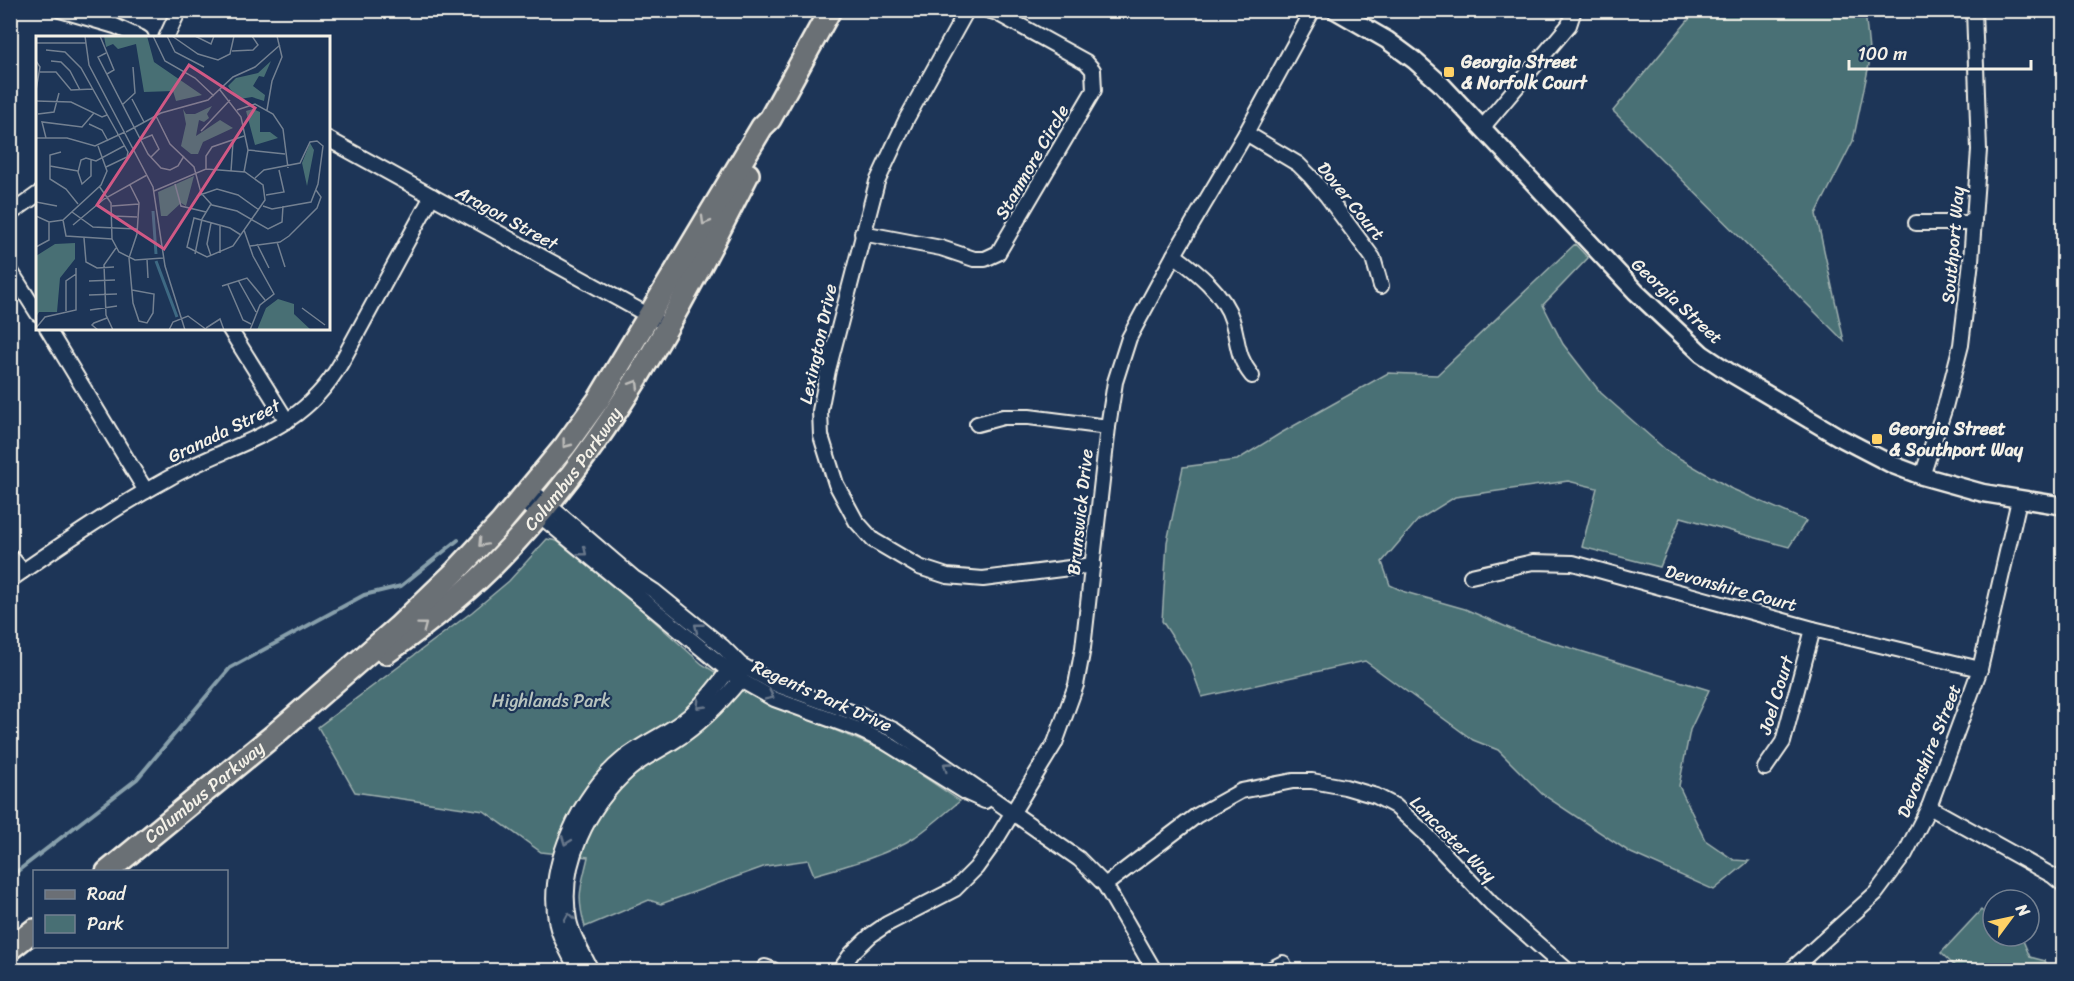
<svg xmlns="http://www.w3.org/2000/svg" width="2074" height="981" viewBox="0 0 2074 981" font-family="Sriracha,sans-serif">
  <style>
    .green { fill: #486f74; stroke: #9eb0ae; stroke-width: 1.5 }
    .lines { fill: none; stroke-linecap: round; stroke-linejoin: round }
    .stream { stroke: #879fab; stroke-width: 4 }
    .minor-casing { stroke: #f4f1e8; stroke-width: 18 }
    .tertiary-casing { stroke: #f4f1e8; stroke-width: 21 }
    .primary-casing { stroke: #f4f1e8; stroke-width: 26 }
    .minor { stroke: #1d3557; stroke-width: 14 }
    .tertiary { stroke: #1d3557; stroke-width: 16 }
    .primary { stroke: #6b6f75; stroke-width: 21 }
    .oneway { stroke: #bdbdba }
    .oneway2 { stroke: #68778a }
    .poi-dot { fill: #ffd166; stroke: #1d3557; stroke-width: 2 }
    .labels { text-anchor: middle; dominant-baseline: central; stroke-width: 4.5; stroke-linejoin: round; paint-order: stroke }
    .poi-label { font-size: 18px; font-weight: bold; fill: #f4f1e8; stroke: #1d3557; text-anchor: start }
    .street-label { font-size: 18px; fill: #f4f1e8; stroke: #1d3557 }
    .park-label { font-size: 18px; fill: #b8c4bf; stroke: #1d3557 }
    .inset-river { fill: none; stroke: #3e6983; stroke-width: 3 }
    .inset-road { fill: none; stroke: #738091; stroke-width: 1.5 }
    .view { fill: #d15985; fill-opacity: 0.15; stroke: #d15985; stroke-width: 3 }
    .inset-edge { fill: none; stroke: #f4f1e8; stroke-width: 3 }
  </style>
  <rect width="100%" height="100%" fill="#1d3557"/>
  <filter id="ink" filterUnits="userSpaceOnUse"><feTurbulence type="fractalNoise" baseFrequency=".0167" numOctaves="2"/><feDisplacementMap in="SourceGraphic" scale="12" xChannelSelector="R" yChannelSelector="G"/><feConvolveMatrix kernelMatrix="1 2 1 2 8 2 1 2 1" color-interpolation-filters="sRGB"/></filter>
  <g filter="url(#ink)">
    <g class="green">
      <polygon points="1694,11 1865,11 1870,60 1853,141 1816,214 1844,341 1613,111 1695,12"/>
      <polygon points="1575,244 1588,258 1543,305 1563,344 1601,393 1667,451 1730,488 1806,521 1789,547 1681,517 1660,567 1582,547 1597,488 1568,481 1455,497 1418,520 1382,562 1390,585 1405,592 1465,609 1518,632 1709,690 1690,730 1679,786 1705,840 1734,860 1749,861 1714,890 1631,853 1542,794 1498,750 1473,740 1365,661 1202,697 1190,664 1162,621 1167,542 1183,467 1237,460 1281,433 1388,373 1437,375"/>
      <path d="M 547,539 L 557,541 L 644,612 L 702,664 L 751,695 L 887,752 L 960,801 C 945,813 931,826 915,837 C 885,856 848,865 814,875 L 808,860 L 766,866 L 661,904 L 649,900 L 585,927 C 576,894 581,888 588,857 L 541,852 L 484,811 L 355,792 L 318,727 L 472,612 L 509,581 Z"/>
      <polygon points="1981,910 1993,920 1993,936 2021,936 2030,957 2045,961 2050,970 1959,970 1941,953"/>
    </g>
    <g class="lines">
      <polyline class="stream" points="10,877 137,779 230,668 364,595 401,586 458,540"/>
      <defs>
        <g id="minor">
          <polyline points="60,10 115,26 141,38"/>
          <polyline points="967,10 907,118 877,182 828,370 820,411 821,436 836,484 856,521 873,540 919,567 947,576 983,579 1093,565"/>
          <polyline points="166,38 179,10"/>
          <polyline points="1482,128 1569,25 1574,10"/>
          <polyline points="1246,133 1298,164 1310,176 1327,196 1373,258 1381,286"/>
          <polyline points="328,139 655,319"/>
          <polyline points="10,214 38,194"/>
          <polyline points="1916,223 1974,223"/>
          <polyline points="862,233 941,248 974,259 985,259 998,253 1094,90 1093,70 1086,62 997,13 987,10"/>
          <path d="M 1174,255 C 1196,271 1224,293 1232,320 C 1239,343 1236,356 1252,376"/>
          <polyline points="10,270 38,314"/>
          <polyline points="47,328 146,491"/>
          <polyline points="229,328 287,421"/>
          <polyline points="977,424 1003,417 1029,417 1108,427"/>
          <polyline points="1922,476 1945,407 1961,345 1971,261 1979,150 1974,10"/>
          <polyline points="530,489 634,578 654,591 723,647 741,665 780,686 862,716 894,730 1079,859 1105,885 1154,970"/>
          <polyline points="521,500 740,680 774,699 857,729 885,742 967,793 985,801"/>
          <polyline points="10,556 23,571"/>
          <polyline points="1471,576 1533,562 1573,563 1813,629 1980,669"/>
          <path d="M 10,580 C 62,544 114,508 169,478 C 235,441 300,435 341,363 L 432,196"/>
          <polyline points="1765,768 1783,742 1813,629"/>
          <polyline points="1929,807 2053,876 2064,885"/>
          <polyline points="1105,885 1196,816 1241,791 1293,781 1312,781 1345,787 1376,796 1395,806 1424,832 1491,903 1567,970"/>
          <polyline points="765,967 773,970"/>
          <path d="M 577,970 C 571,956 560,940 557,925 C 544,868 580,793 624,758 C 644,742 669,733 689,716 C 704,703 716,687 728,671 L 734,669"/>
          <path d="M 591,970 C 584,955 572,937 569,920 C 558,865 589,805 630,769 C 644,757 661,750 676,740 C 701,724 721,703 740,680 L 741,672"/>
          <polyline points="840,970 852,953 871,935 887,924 955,889 976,868 994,843 1055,743 1076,685 1083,648 1108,427 1115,382 1129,338 1174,255 1246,133 1313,10"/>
          <polyline points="1269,970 1283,963"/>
          <polyline points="1791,970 1876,893 1905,854 1929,807 1980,669 2019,500"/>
        </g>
        <polyline id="tertiary" points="1335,10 1387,40 1414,60 1441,84 1636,292 1702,354 1729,372 1839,437 1893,465 1922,476 1983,493 2064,506"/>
        <g id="primary">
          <path id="s1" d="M 386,653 C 427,624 466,594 501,557 C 610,444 678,312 748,174"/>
          <path id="s2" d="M 107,872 L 274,735 L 398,627 L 456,571 L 500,524 L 565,446 L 599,399 L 762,127 L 770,119 L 830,10"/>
          <polyline points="10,949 34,930"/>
        </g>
      </defs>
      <use href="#minor" class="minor-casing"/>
      <use href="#tertiary" class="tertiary-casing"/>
      <use href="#primary" class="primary-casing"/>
      <use href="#minor" class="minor"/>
      <use href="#tertiary" class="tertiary"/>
      <use href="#primary" class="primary"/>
    </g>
    <defs><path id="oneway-chevron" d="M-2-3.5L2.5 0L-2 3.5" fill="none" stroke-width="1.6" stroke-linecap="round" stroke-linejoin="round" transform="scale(1.5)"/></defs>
    <g class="oneway">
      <use href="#oneway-chevron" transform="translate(705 221) rotate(120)"/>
      <use href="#oneway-chevron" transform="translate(635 384) rotate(-59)"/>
      <use href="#oneway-chevron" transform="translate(566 444) rotate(127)"/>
      <use href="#oneway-chevron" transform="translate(482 543) rotate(133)"/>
      <use href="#oneway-chevron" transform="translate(423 626) rotate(-37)"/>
    </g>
    <g class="oneway2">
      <use href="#oneway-chevron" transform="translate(583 552) rotate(39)"/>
      <use href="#oneway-chevron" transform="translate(698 627) rotate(-141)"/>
      <use href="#oneway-chevron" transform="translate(770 696) rotate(26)"/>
      <use href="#oneway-chevron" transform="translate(700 705) rotate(134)"/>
      <use href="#oneway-chevron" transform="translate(947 766) rotate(-144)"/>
      <use href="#oneway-chevron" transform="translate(566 841) rotate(111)"/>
      <use href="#oneway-chevron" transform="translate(569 917) rotate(-100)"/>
    </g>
  </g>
  <g class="poi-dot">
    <rect x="1443" y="66" width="12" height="12" rx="3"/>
    <rect x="1871" y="433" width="12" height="12" rx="3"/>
  </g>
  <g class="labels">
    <g class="poi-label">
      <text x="1461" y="62">Georgia Street<tspan x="1461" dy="21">&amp; Norfolk Court</tspan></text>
      <text x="1889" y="429">Georgia Street<tspan x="1889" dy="21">&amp; Southport Way</tspan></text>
    </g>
    <g class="street-label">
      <text transform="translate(1032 162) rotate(-60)">Stanmore Circle</text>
      <text transform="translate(1351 201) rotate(51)">Dover Court</text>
      <text transform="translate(507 218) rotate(29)">Aragon Street</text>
      <text transform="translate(1953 245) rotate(-85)">Southport Way</text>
      <text transform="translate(1677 301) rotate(43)">Georgia Street</text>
      <text transform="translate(818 344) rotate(-78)">Lexington Drive</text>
      <text transform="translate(224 431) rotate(-26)">Granada Street</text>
      <text stroke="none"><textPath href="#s1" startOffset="264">Columbus Parkway</textPath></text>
      <text transform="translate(1080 512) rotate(-84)">Brunswick Drive</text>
      <text transform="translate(1731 588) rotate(15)">Devonshire Court</text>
      <text transform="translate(1776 695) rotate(-73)">Joel Court</text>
      <text transform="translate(822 696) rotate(24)">Regents Park Drive</text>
      <text transform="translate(1929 751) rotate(-68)">Devonshire Street</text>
      <text stroke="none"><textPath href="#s2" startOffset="126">Columbus Parkway</textPath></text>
      <text transform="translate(1453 839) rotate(45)">Lancaster Way</text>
    </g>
    <g class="park-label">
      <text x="551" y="701">Highlands Park</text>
    </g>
  </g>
  <g transform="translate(36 36)">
    <rect width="294" height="294" fill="#1d3557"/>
    <path d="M 68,0 L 111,0 L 118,26 L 166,59 L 140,65 L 137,55 L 108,56 L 100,8 L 82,13 L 77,8 L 70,11 ZM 235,25 L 228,41 L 223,40 L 217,50 L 229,59 L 228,65 L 216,61 L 204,63 L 194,53 L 192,50 L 200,42 L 222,37 ZM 176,70 L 171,78 L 173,82 L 168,86 L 163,84 L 160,100 L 184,84 L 197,92 L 167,106 L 162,118 L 155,118 L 145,110 L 150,88 L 147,73 L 150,78 L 159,78 ZM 217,73 L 224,76 L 224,96 L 234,96 L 242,102 L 219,109 L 210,75 ZM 274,107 L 278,114 L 271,150 L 266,127 ZM 158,140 L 150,170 L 145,167 L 131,180 L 125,180 L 122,156 ZM 39,207 L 39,223 L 24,242 L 21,276 L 3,276 L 0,281 L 0,220 L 19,208 ZM 242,263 L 258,268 L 258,278 L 275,294 L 221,294 L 230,272 Z" fill="#486f74"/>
    <path class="inset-river" d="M 117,175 L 120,218M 120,225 L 141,281"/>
    <path class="inset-road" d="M 49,0 L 53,29 L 117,151 L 129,230 L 149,294M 64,0 L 78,34 L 71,38M 117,0 L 129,25 L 159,42 L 178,60M 131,0 L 139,16 L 168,31M 136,0 L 162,18 L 182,24 L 194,18 L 198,0M 159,0 L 175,8 L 178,0M 0,7 L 50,7M 10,14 L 29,16 L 45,32 L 92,116 L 91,121 L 70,131M 196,15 L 217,14 L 222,9 L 216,0M 70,17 L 62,21 L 112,118 L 125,132 L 134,134 L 142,130 L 148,120M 0,25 L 4,31 L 0,54M 15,25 L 25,26 L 34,35 L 44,54M 4,36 L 20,36 L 35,54 L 57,53M 184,54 L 205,81 L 212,114 L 208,136M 96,63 L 108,86M 0,65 L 35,66 L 66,81 L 71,79M 86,69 L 99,57 L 97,31M 201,74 L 219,68 L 237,78 L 247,93 L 252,132M 231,74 L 236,45 L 246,21 L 241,0M 2,78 L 18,76 L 23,57M 120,80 L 134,108 L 158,131 L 165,157 L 176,169 L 201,175 L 232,193 L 246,186 L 247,170M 53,88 L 66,94 L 72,105M 165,95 L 194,64M 90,96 L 125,77 L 172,64 L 197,41 L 219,31 L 244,9M 0,102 L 31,102 L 59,110 L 89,96M 10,102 L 6,86 L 46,91 L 58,77M 104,104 L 116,99 L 123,113 L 115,121M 212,114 L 249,118M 25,116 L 14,119 L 14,143 L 30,153 L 42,168M 55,124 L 55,140 L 46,148 L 42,136 L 45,124 L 50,122 L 60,125 L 88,110M 14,130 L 42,135M 170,133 L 170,120 L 176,111 L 208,100M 195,135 L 197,106M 219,142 L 228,134 L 264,127 L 274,106 L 281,105 L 287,110 L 282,148 L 275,166 L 236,173 L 227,170M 139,148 L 145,170 L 170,176M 94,149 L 103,167 L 101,198 L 93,222 L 97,267 L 103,285 L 111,287 L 117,277 L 118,258 L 96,254M 63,150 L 75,167 L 76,203 L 83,216 L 99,224 L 127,222M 118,155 L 170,133 L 209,136 L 227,149 L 229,164 L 197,210 L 171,221 L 151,211 L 158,182 L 194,192 L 205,199M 230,159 L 248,156 L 243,134M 161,160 L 181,153 L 202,159 L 223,174M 0,166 L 21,170M 76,170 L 103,168M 36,176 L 57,191 L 101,193M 0,180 L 13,186 L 27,184 L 65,149 L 71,135 L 62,110M 76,180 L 101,181M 27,184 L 30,200 L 76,203M 37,189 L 68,163 L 111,139M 208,194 L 217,220 L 238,258 L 224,269 L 214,294M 48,202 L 50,226 L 61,232 L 78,231M 241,206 L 249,231M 221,208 L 233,232M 214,210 L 244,206 L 253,200 L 281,172 L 285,161 L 280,154M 0,211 L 13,204 L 13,186M 184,217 L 184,190M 159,218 L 166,183 L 175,168M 175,220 L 171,208 L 175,187M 111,223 L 112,242M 202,244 L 220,276M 53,245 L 79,244M 192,249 L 207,284 L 215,288M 186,250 L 211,242 L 229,264M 53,259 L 81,258M 266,272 L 289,289M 54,274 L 81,270M 30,275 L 30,245 L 40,238M 0,292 L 9,281 L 40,274 L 40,232M 170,292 L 184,283 L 188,294M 62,294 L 56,289 L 58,287 L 71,282M 77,294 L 70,279 L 68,229 L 80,212M 133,294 L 137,286 L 152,280 L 171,294"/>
    <path class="view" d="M 153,29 L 219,72 L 128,213 L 61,169 Z"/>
    <rect width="294" height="294" class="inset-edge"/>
  </g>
  <rect width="2074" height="981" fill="none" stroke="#1d3557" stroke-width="36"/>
  <rect x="18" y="18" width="2038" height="945" fill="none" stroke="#f4f1e8" stroke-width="2" filter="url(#ink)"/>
  <rect x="33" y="870" width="195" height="78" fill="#1d3557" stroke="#738091" stroke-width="1.5"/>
  <rect x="45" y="890" width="30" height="9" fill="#6b6f75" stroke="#738091" stroke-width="1.5"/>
  <text x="87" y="900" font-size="18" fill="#f4f1e8">Road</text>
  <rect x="45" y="915" width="30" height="18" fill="#486f74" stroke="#738091" stroke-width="1.5"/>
  <text x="87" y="930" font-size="18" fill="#f4f1e8">Park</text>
  <g transform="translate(2011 918) rotate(57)"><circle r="28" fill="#1d3557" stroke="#738091" stroke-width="1.5"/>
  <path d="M0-4.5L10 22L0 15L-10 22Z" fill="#ffd166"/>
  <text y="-9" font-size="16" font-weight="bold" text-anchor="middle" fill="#f4f1e8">N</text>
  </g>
  <path d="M1849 60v9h182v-9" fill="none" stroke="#f4f1e8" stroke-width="3"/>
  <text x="1858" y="60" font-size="18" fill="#f4f1e8" stroke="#1d3557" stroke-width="4.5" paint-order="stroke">100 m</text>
</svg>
